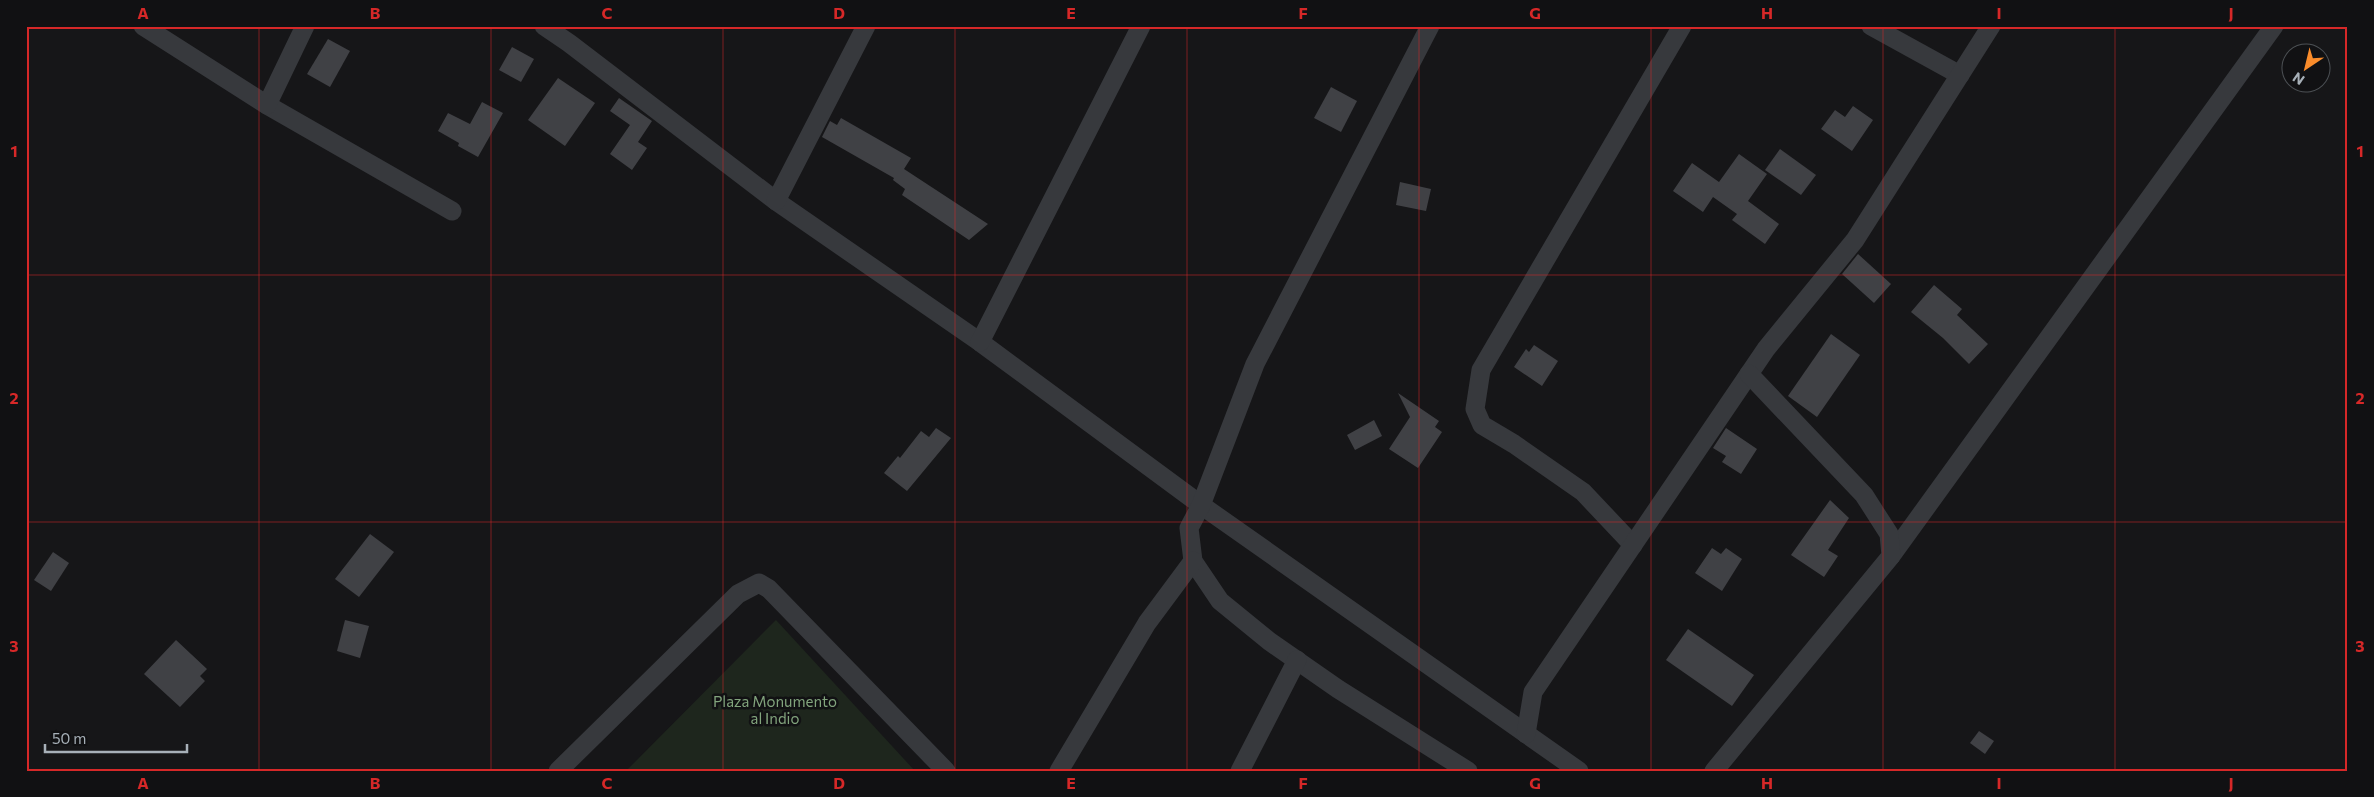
<svg xmlns="http://www.w3.org/2000/svg" width="2374" height="797" viewBox="0 0 2374 797" font-family="Commissioner,sans-serif">
  <style>
    .green { fill: #1e261d }
    .building { fill: #404145 }
    .lines { fill: none; stroke-linecap: round; stroke-linejoin: round }
    .minor { stroke: #37393d; stroke-width: 19 }
    .grid { fill: none; stroke: #d62828; stroke-width: 1; stroke-opacity: 0.55 }
    .labels { text-anchor: middle; dominant-baseline: central; stroke-width: 5; stroke-linejoin: round; paint-order: stroke }
    .park-label { font-size: 15px; fill: #82a47d; stroke: #111113 }
    .neatline { fill: none; stroke: #d62828; stroke-width: 2 }
    .grid-label { font-size: 16px; text-anchor: middle; font-weight: bold; fill: #d62828 }
  </style>
  <rect width="100%" height="100%" fill="#161618"/>
  <polygon class="green" points="776,620 915,771 626,771"/>
  <g class="building">
    <polygon points="328,39 350,51 330,87 307,74"/>
    <polygon points="512,47 534,59 521,82 499,70"/>
    <polygon points="558,78 595,103 565,146 528,120"/>
    <polygon points="1331,87 1357,101 1341,132 1314,118"/>
    <polygon points="619,98 652,121 638,142 647,148 632,170 610,154 630,125 610,111"/>
    <polygon points="482,102 503,113 478,157 458,146 459,143 438,131 448,113 470,124"/>
    <polygon points="1853,106 1873,120 1852,151 1821,129 1835,110 1845,117"/>
    <polygon points="841,118 911,158 904,169 988,224 969,240 902,195 905,189 893,180 894,178 822,137 830,121 837,125"/>
    <polygon points="1780,149 1816,175 1801,195 1765,170"/>
    <polygon points="1739,154 1767,174 1748,201 1779,224 1765,244 1732,220 1737,214 1713,197 1703,212 1673,191 1692,163 1719,182"/>
    <polygon points="1400,182 1431,189 1426,211 1396,205"/>
    <polygon points="1858,254 1891,284 1874,303 1842,274"/>
    <polygon points="1934,285 1962,309 1957,315 1988,344 1969,364 1943,338 1911,312"/>
    <polygon points="1831,334 1860,355 1817,417 1788,396"/>
    <polygon points="1534,345 1558,361 1542,386 1514,367 1526,349 1529,352"/>
    <polygon points="1398,393 1439,421 1435,427 1442,432 1418,468 1389,449 1410,417"/>
    <polygon points="1374,420 1382,436 1355,450 1347,435"/>
    <polygon points="936,428 951,438 907,491 884,473 898,456 900,458 921,431 929,437"/>
    <polygon points="1726,428 1757,449 1741,474 1722,462 1726,456 1713,448"/>
    <polygon points="1830,500 1849,518 1828,550 1838,556 1824,577 1791,555"/>
    <polygon points="370,534 394,552 359,597 335,579"/>
    <polygon points="1712,548 1721,554 1726,548 1742,559 1722,591 1695,573"/>
    <polygon points="53,552 69,563 51,591 34,580"/>
    <polygon points="345,620 369,626 360,658 337,651"/>
    <polygon points="1688,629 1754,675 1732,706 1666,660"/>
    <polygon points="176,640 207,669 200,676 205,681 180,707 144,674"/>
    <polygon points="1979,731 1994,741 1985,754 1970,743"/>
  </g>
  <g class="lines">
    <g class="minor">
      <polyline points="143,26 267,105 452,211"/>
      <polyline points="544,26 569,43 776,201 980,342 1201,505 1579,771"/>
      <polyline points="1430,26 1255,364 1201,505 1189,528 1193,561 1220,601 1269,641 1338,689 1468,771"/>
      <polyline points="1871,26 1960,75"/>
      <polyline points="267,105 305,26"/>
      <polyline points="776,201 866,26"/>
      <polyline points="980,342 1141,26"/>
      <polyline points="1633,545 1583,492 1514,444 1482,425 1475,409 1481,370 1682,26"/>
      <polyline points="1891,556 2274,26"/>
      <polyline points="1526,734 1533,692 1766,349 1855,240 1991,26"/>
      <polyline points="558,771 738,594 759,583 769,589 946,771"/>
      <polyline points="1059,771 1147,623 1193,561"/>
      <polyline points="1240,771 1297,660"/>
      <polyline points="1714,771 1891,556 1889,534 1864,495 1749,374"/>
    </g>
  </g>
  <path class="grid" d="M 259,26 L 259,771M 491,26 L 491,771M 723,26 L 723,771M 955,26 L 955,771M 1187,26 L 1187,771M 1419,26 L 1419,771M 1651,26 L 1651,771M 1883,26 L 1883,771M 2115,26 L 2115,771M 26,275 L 2348,275M 26,522 L 2348,522"/>
  <g class="labels">
    <g class="park-label">
      <text x="775" y="701">Plaza Monumento<tspan x="775" dy="17">al Indio</tspan></text>
    </g>
  </g>
  <rect width="2374" height="797" fill="none" stroke="#111113" stroke-width="55"/>
  <g transform="translate(2306 68) rotate(215)"><circle r="24" fill="#111113" stroke="#4d5155"/>
  <path d="M0-4L9 19L0 12L-9 19Z" fill="#fa8c2b"/>
  <text y="-8" font-size="14" font-weight="bold" text-anchor="middle" fill="#a7b0b8">N</text>
  </g>
  <path d="M45 744v8h142v-8" fill="none" stroke="#a7b0b8" stroke-width="2.5"/>
  <text x="52" y="744" font-size="15" fill="#a7b0b8" stroke="#111113" stroke-width="4" paint-order="stroke">50 m</text>
  <rect x="28" y="28" width="2318" height="742" class="neatline"/>
  <g class="grid-label">
    <text x="143" y="19">A</text>
    <text x="375" y="19">B</text>
    <text x="607" y="19">C</text>
    <text x="839" y="19">D</text>
    <text x="1071" y="19">E</text>
    <text x="1303" y="19">F</text>
    <text x="1535" y="19">G</text>
    <text x="1767" y="19">H</text>
    <text x="1999" y="19">I</text>
    <text x="2231" y="19">J</text>
    <text x="14" y="157">1</text>
    <text x="2360" y="157">1</text>
    <text x="14" y="404">2</text>
    <text x="2360" y="404">2</text>
    <text x="14" y="652">3</text>
    <text x="2360" y="652">3</text>
    <text x="143" y="789">A</text>
    <text x="375" y="789">B</text>
    <text x="607" y="789">C</text>
    <text x="839" y="789">D</text>
    <text x="1071" y="789">E</text>
    <text x="1303" y="789">F</text>
    <text x="1535" y="789">G</text>
    <text x="1767" y="789">H</text>
    <text x="1999" y="789">I</text>
    <text x="2231" y="789">J</text>
  </g>
</svg>
